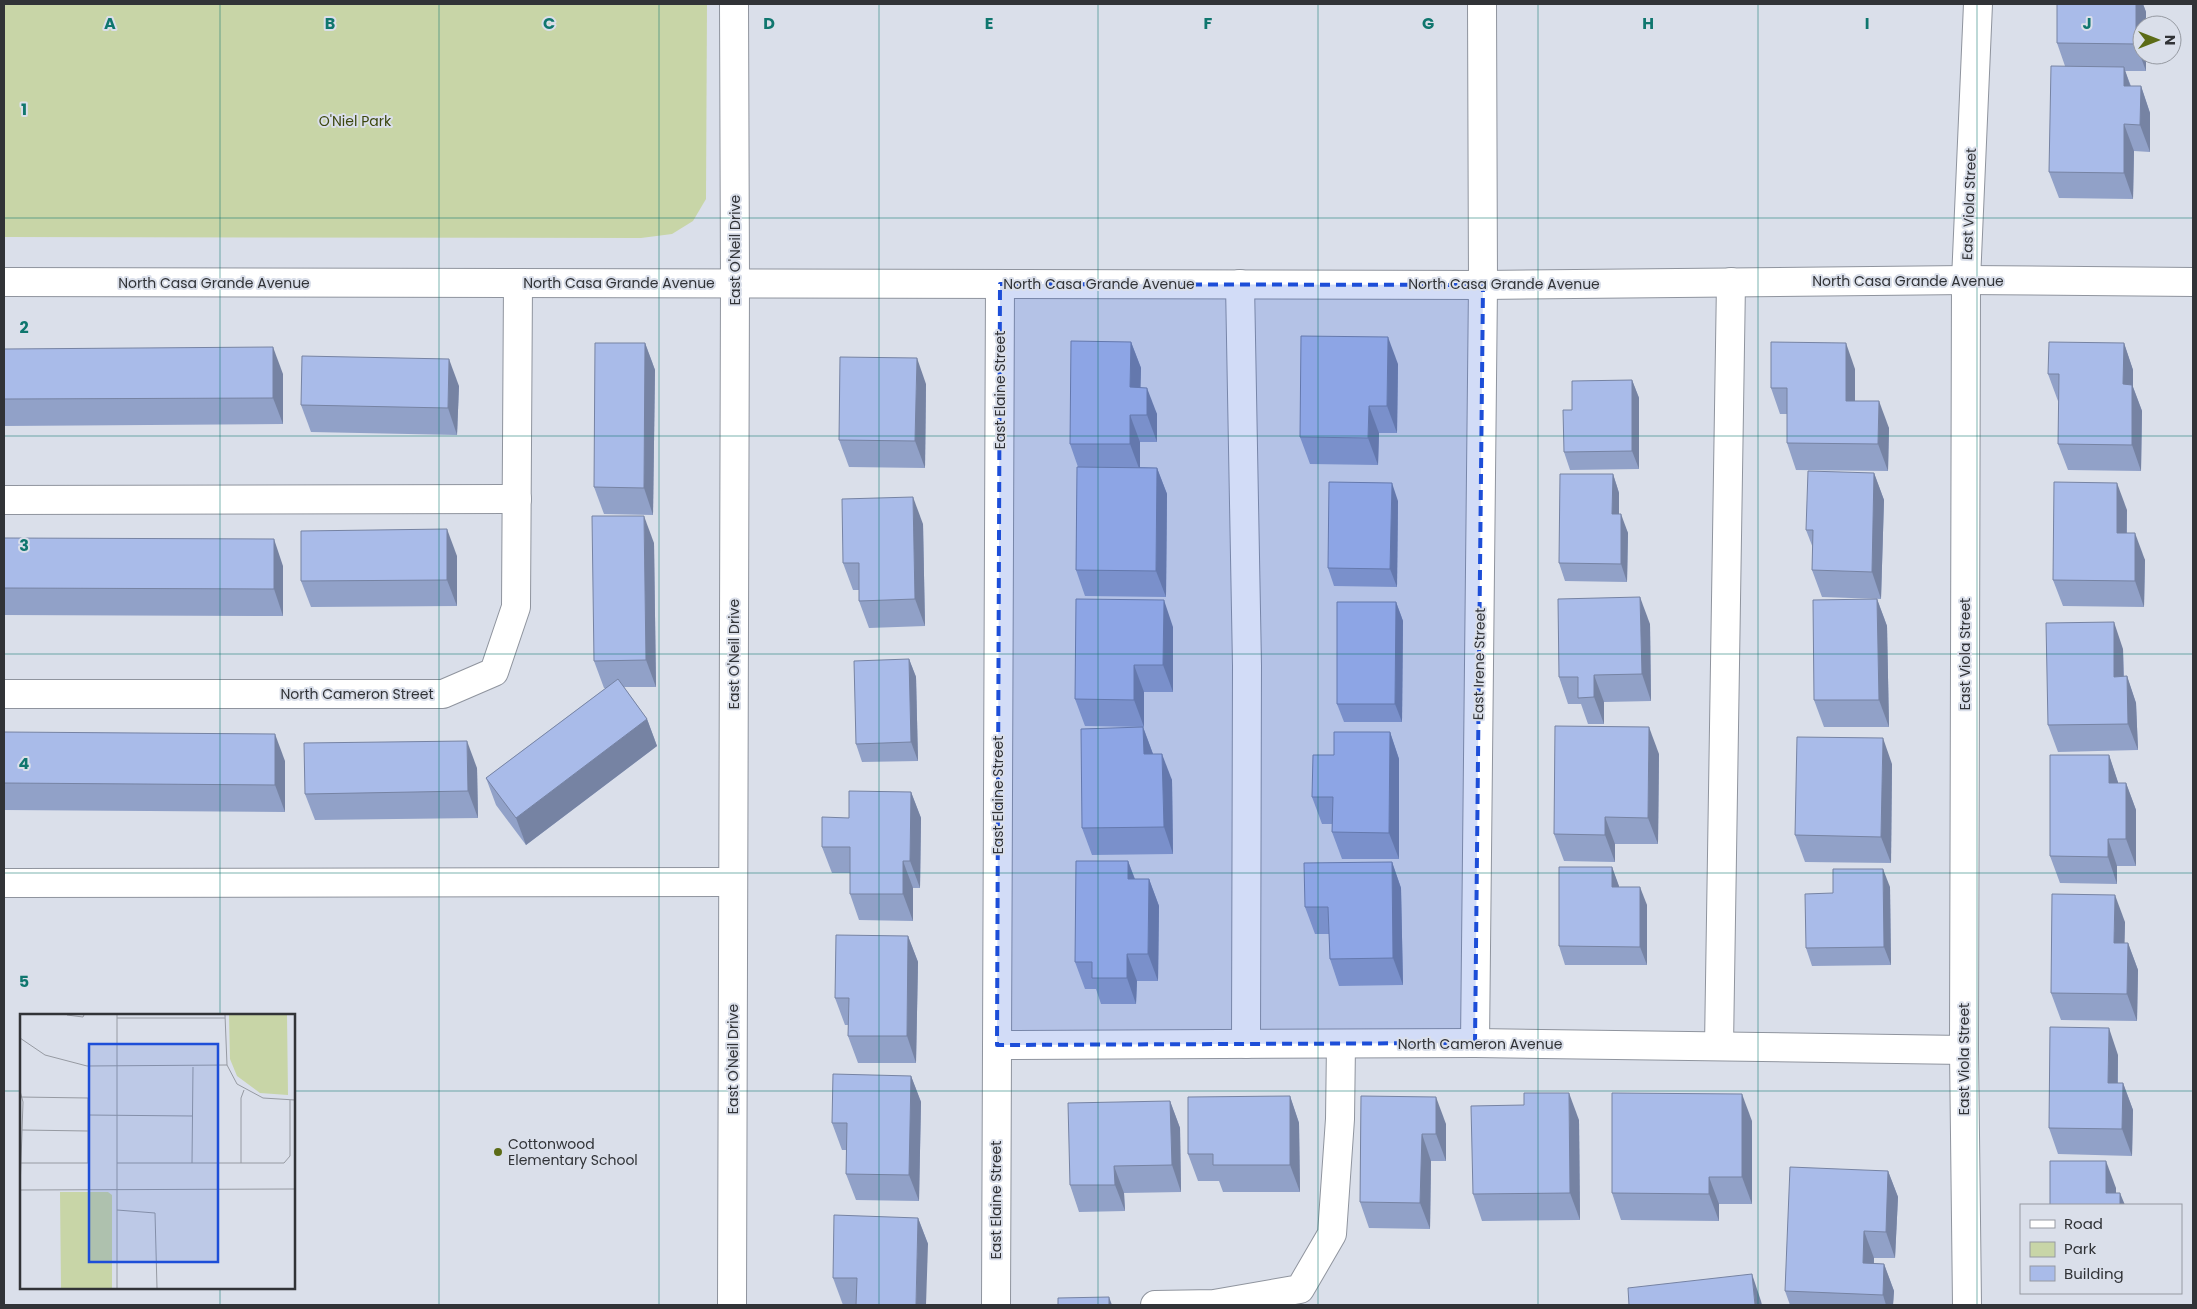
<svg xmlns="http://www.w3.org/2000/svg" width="2197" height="1309" viewBox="0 0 2197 1309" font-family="Poppins,sans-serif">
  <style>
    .green { fill: #c8d5a7 }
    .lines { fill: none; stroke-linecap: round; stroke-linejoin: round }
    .minor-casing { stroke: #8f949e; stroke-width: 30 }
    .minor { stroke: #fff; stroke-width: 28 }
    .wall { fill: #91a1c8 }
    .shaded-wall { fill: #7683a3 }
    .building { fill: #a9bbe9; stroke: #7683a3 }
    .marked { fill: #1d4ed8; fill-opacity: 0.2; stroke: #1d4ed8; stroke-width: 4; stroke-dasharray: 10 6; stroke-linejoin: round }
    .grid { fill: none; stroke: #0f766e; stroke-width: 1; stroke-opacity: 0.55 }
    .poi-dot { fill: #5c6c17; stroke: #dadfea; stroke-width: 2 }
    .labels { text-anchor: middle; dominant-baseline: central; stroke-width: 4; stroke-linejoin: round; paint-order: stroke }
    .park-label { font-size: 14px; fill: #3b460d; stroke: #dadfea }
    .street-label { font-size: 14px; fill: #313337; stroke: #dadfea }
    .poi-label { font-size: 14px; fill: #313337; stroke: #dadfea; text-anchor: start }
    .inset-road { fill: none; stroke: #969aa2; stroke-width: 1 }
    .view { fill: #1d4ed8; fill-opacity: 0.15; stroke: #1d4ed8; stroke-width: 2.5 }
    .inset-edge { fill: none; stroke: #313337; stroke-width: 2.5 }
    .grid-label { font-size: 16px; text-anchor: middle; font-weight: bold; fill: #0f766e; stroke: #dadfea; stroke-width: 4; stroke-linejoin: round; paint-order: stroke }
  </style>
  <rect width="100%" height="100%" fill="#dadfea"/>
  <polygon class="green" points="4,4 707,4 706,199 693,221 672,234 641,238 4,237"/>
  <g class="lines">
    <defs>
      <g id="minor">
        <polyline points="4,282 1483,285 1966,280 2193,282"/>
        <polyline points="1240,284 1247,666 1246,1044"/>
        <polyline points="4,500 517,499"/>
        <polyline points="4,694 443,694 494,672 516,607 518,283"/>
        <polyline points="4,883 733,882"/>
        <polyline points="1475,1043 1483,285 1482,4"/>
        <polyline points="997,1045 1475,1043 1964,1050"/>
        <polyline points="1719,1046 1731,282"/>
        <polyline points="732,1305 735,283 734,4"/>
        <polyline points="996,1305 1000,284"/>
        <polyline points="1155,1305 1214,1304 1300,1289 1332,1234 1340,1119 1341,1044"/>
        <polyline points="1967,1305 1964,1050 1966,280 1978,4"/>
      </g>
    </defs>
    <use href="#minor" class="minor-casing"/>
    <use href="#minor" class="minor"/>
  </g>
  <g class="wall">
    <polygon points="2057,4 2143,4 2146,12 2146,71 2125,71 2131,86 2141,86 2150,113 2150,152 2134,151 2133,199 2059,198 2049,172 2065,66 2057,43"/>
    <polygon points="1131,342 1141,368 1140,388 1157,414 1157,442 1140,442 1140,467 1157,468 1167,494 1166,597 1085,596 1076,570 1078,467 1070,444"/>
    <polygon points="645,343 655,370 653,515 604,514 594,487"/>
    <polygon points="2124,343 2133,370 2133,387 2142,411 2141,471 2068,470 2058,444 2059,401 2058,401 2048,374"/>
    <polygon points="4,349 283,374 283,424 4,426"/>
    <polygon points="1398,364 1397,433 1379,433 1378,465 1310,464 1300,437"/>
    <polygon points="1855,369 1855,401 1889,428 1888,471 1796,470 1787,443 1787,414 1780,414 1771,388"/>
    <polygon points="1632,380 1639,398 1639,469 1570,470 1564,452"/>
    <polygon points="926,384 925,468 849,467 839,440"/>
    <polygon points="459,386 457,435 311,432 301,405"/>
    <polygon points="1874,473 1884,500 1881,599 1822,597 1812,570 1813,548 1806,530"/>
    <polygon points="1613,474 1619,493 1619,514 1628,533 1627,582 1565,581 1559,563"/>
    <polygon points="1398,501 1397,587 1334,586 1328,568"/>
    <polygon points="2127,510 2127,533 2145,560 2144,607 2063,606 2053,580"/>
    <polygon points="923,524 925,626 869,628 859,601 859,590 853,590 843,563"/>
    <polygon points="4,538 283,566 283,616 4,615"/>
    <polygon points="654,543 656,687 624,687 647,719 657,746 526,845 496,805 486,778 606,688 604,688 594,661"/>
    <polygon points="457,556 457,606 311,607 301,581"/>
    <polygon points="1877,599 1887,626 1889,727 1824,727 1814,700"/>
    <polygon points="1396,602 1403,621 1402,722 1344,722 1337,704"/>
    <polygon points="1650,624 1651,701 1604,702 1604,724 1588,724 1581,704 1568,704 1559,677"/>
    <polygon points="1173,627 1173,692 1144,692 1144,727 1085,726 1075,699"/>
    <polygon points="2123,649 2124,677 2127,676 2136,703 2138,750 2058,752 2048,725"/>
    <polygon points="909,659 916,677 918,761 862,762 856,744"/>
    <polygon points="1143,727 1153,754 1172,780 1173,854 1092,855 1082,828"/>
    <polygon points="4,732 285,761 285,812 4,810"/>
    <polygon points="1390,732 1399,759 1399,859 1342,859 1332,832 1332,824 1322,824 1312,797 1334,755"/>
    <polygon points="1659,754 1658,844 1615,844 1615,862 1564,861 1554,834"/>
    <polygon points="2109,755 2118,783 2126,783 2136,810 2136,866 2117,866 2117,884 2060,883 2050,856"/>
    <polygon points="1892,764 1891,863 1805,862 1795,835"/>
    <polygon points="477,768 478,818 315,820 305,794"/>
    <polygon points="911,792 921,818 920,888 913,888 913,921 859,920 850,894 850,873 832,873 822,847 849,818"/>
    <polygon points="1128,861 1135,879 1149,879 1159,906 1158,981 1137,981 1136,1004 1101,1004 1096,989 1085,989 1075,962"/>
    <polygon points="1392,862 1401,888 1403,985 1339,986 1330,959 1329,934 1315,934 1305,907"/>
    <polygon points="1612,867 1619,887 1647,905 1647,965 1565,965 1559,946"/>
    <polygon points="1890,887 1891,965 1812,966 1806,948"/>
    <polygon points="2125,922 2124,943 2128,943 2138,970 2137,1021 2061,1020 2051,993"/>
    <polygon points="908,936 918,962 916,1063 858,1063 848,1036 848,1025 845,1025 835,998"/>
    <polygon points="2118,1055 2118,1083 2123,1083 2133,1110 2132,1156 2058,1154 2049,1128"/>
    <polygon points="911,1076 921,1102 919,1201 856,1200 846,1174 847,1150 842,1150 832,1123"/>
    <polygon points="1290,1096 1299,1123 1300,1192 1223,1192 1219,1181 1198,1181 1188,1154"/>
    <polygon points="1361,1096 1446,1124 1446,1161 1431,1161 1430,1229 1369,1228 1360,1202"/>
    <polygon points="1170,1101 1180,1128 1181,1192 1124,1193 1125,1211 1079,1212 1070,1185"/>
    <polygon points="1579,1120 1580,1220 1482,1221 1473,1194"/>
    <polygon points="1752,1121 1752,1204 1719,1204 1719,1221 1621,1220 1612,1193"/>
    <polygon points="1888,1171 1898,1197 1895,1258 1874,1258 1874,1263 1884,1264 1894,1291 1893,1305 1790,1305 1785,1291"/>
    <polygon points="918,1218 928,1244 856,1305 843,1305 833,1278"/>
  </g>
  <g class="shaded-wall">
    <polygon points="2136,4 2143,4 2146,12 2146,25 2142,25 2142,55 2146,55 2146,71 2136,44"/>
    <polygon points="2124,67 2133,94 2124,86"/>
    <polygon points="2141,86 2150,113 2150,152 2140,125"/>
    <polygon points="2124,124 2134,151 2133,199 2124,173"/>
    <polygon points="1388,337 1398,364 1397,433 1387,406"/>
    <polygon points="1131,342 1141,368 1140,414 1130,387"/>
    <polygon points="645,343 655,370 653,515 644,488"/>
    <polygon points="1846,343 1855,369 1855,427 1846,401"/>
    <polygon points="2124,343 2133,370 2133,387 2142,411 2141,471 2132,445 2123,384"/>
    <polygon points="273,347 283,374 283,424 273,398"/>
    <polygon points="917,358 926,384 925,468 915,441"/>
    <polygon points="449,359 459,386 457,435 448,408"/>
    <polygon points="1632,380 1639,398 1639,469 1632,451"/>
    <polygon points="1147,388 1157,414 1157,442 1147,415"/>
    <polygon points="1879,401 1889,428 1888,471 1878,444"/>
    <polygon points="1369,406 1379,433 1378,465 1368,438"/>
    <polygon points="1130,415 1140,442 1140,471 1130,444"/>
    <polygon points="1157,468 1167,494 1166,597 1156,571"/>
    <polygon points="1874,473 1884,500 1881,599 1872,572"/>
    <polygon points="1613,474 1619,493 1619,532 1612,514"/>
    <polygon points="1392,483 1398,501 1397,587 1390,569"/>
    <polygon points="2117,483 2127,510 2126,560 2117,533"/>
    <polygon points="913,497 923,524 925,626 915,599"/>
    <polygon points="1621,514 1628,533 1627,582 1621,564"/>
    <polygon points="644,516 654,543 656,687 646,660"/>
    <polygon points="447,529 457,556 457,606 447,580"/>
    <polygon points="2135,533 2145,560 2144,607 2135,581"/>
    <polygon points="274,539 283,566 283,616 274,589"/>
    <polygon points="1640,597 1650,624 1651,701 1642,674"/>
    <polygon points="1877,599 1887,626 1889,727 1879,700"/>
    <polygon points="1164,600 1173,627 1173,692 1163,665"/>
    <polygon points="1396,602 1403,621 1402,722 1395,704"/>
    <polygon points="2114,622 2123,649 2124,704 2114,677"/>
    <polygon points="909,659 916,677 918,761 911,742"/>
    <polygon points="1134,665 1144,692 1144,727 1134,700"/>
    <polygon points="1594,675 1604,702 1604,724 1594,697"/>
    <polygon points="2127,676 2136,703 2138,750 2128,724"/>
    <polygon points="647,719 657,746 526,845 516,818"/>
    <polygon points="1143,727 1153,754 1144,754"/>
    <polygon points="1649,727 1659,754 1658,844 1648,818"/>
    <polygon points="1390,732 1399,759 1399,859 1389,833"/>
    <polygon points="275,734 285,761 285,812 275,785"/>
    <polygon points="1883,738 1892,764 1891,863 1881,837"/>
    <polygon points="467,741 477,768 478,818 468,791"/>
    <polygon points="1162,754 1172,780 1173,854 1164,827"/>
    <polygon points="2109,755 2118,782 2118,810 2109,783"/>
    <polygon points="2126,783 2136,810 2136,866 2126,839"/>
    <polygon points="911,792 921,818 920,888 910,861"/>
    <polygon points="1605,817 1615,844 1615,862 1605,835"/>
    <polygon points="2108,839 2117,866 2117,884 2108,857"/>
    <polygon points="903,861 913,888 913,921 903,894"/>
    <polygon points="1128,861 1138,888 1128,879"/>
    <polygon points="1392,862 1401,888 1403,985 1393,958"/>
    <polygon points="1612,867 1619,886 1619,905 1612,887"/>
    <polygon points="1883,869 1890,887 1891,965 1884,947"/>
    <polygon points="1149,879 1159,906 1158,981 1148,954"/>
    <polygon points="1640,887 1647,905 1647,965 1640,947"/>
    <polygon points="2115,895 2125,922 2124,970 2114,943"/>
    <polygon points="908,936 918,962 916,1063 907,1036"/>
    <polygon points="2128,943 2138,970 2137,1021 2127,994"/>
    <polygon points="1127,954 1137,981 1136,1004 1127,978"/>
    <polygon points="2109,1028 2118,1055 2117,1110 2108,1083"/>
    <polygon points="911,1076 921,1102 919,1201 909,1175"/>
    <polygon points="2123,1083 2133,1110 2132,1156 2122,1129"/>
    <polygon points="1569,1093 1579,1120 1580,1220 1570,1193"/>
    <polygon points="1742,1094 1752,1121 1752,1204 1742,1177"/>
    <polygon points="1290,1096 1299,1123 1300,1192 1290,1165"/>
    <polygon points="1436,1097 1446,1124 1446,1161 1436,1134"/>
    <polygon points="1170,1101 1180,1128 1181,1192 1172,1165"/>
    <polygon points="1422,1134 1431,1161 1430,1229 1420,1203"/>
    <polygon points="2106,1161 2116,1188 2116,1205 2106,1193"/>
    <polygon points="1114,1166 1124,1193 1125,1211 1115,1185"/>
    <polygon points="1888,1171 1898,1197 1895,1258 1886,1232"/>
    <polygon points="1709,1177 1719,1204 1719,1221 1709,1194"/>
    <polygon points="2120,1193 2125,1205 2120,1205"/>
    <polygon points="918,1218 928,1244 926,1305 916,1305"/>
    <polygon points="1864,1231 1874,1258 1873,1290 1863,1263"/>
    <polygon points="1884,1264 1894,1291 1893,1305 1886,1305 1883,1295"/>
    <polygon points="1752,1274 1761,1301 1762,1305 1755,1305"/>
    <polygon points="1109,1297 1112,1305 1109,1305"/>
  </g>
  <g class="building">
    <polygon points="2057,4 2136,4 2136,44 2057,43"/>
    <polygon points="2051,66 2124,67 2124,86 2141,86 2140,125 2124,124 2124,173 2049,172"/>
    <polygon points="1301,336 1388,337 1387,406 1369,406 1368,438 1300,437"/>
    <polygon points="1071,341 1131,342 1130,387 1147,388 1147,415 1130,415 1130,444 1070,444"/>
    <polygon points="1771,342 1846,343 1846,401 1879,401 1878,444 1787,443 1787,388 1771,388"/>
    <polygon points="2049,342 2124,343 2123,384 2132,385 2132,445 2058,444 2059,374 2048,374"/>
    <polygon points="595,343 645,343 644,488 594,487"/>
    <polygon points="273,347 273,398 4,399 4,349"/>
    <polygon points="302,356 449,359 448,408 301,405"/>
    <polygon points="840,357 917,358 915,441 839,440"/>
    <polygon points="1632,380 1632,451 1564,452 1563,410 1572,410 1572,381"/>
    <polygon points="1077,467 1157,468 1156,571 1076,570"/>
    <polygon points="1808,471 1874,473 1872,572 1812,570 1813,530 1806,530"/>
    <polygon points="1560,474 1613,474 1612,514 1621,514 1621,564 1559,563"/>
    <polygon points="1329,482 1392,483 1390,569 1328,568"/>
    <polygon points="2054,482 2117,483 2117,533 2135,533 2135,581 2053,580"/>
    <polygon points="913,497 915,599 859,601 859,563 843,563 842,499"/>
    <polygon points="592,516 644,516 646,660 594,661"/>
    <polygon points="447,529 447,580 301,581 301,531"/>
    <polygon points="4,538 274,539 274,589 4,588"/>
    <polygon points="1640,597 1642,674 1594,675 1594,697 1578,698 1578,677 1559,677 1558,599"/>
    <polygon points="1076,599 1164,600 1163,665 1134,665 1134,700 1075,699"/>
    <polygon points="1877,599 1879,700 1814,700 1813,600"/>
    <polygon points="1337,602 1396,602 1395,704 1337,704"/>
    <polygon points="2114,622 2114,677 2127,676 2128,724 2048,725 2046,623"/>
    <polygon points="909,659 911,742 856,744 854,661"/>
    <polygon points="618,679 647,719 516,818 486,778"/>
    <polygon points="1555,726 1649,727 1648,818 1605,817 1605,835 1554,834"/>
    <polygon points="1143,727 1144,754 1162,754 1164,827 1082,828 1081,729"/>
    <polygon points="4,732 275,734 275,785 4,783"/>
    <polygon points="1334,732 1390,732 1389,833 1332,832 1333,797 1312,797 1313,755 1334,755"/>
    <polygon points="1797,737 1883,738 1881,837 1795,835"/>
    <polygon points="467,741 468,791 305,794 304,743"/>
    <polygon points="2050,755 2109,755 2109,783 2126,783 2126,839 2108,839 2108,857 2050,856"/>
    <polygon points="849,791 911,792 910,861 903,861 903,894 850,894 850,847 822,847 822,817 849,818"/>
    <polygon points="1076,861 1128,861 1128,879 1149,879 1148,954 1127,954 1127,978 1092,978 1092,962 1075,962"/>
    <polygon points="1392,862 1393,958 1330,959 1328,907 1305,907 1304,863"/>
    <polygon points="1559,867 1612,867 1612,887 1640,887 1640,947 1559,946"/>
    <polygon points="1833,869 1883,869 1884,947 1806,948 1805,894 1833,893"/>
    <polygon points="2052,894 2115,895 2114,943 2128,943 2127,994 2051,993"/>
    <polygon points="836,935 908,936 907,1036 848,1036 849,998 835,998"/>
    <polygon points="2050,1027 2109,1028 2108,1083 2123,1083 2122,1129 2049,1128"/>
    <polygon points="833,1074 911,1076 909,1175 846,1174 847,1123 832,1123"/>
    <polygon points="1524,1093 1569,1093 1570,1193 1473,1194 1471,1106 1524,1105"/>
    <polygon points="1612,1093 1742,1094 1742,1177 1709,1177 1709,1194 1612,1193"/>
    <polygon points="1290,1096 1290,1165 1213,1165 1213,1154 1188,1154 1188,1097"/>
    <polygon points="1361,1096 1436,1097 1436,1134 1422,1134 1420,1203 1360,1202"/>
    <polygon points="1170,1101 1172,1165 1114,1166 1115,1185 1070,1185 1068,1103"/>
    <polygon points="2050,1161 2106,1161 2106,1193 2120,1193 2120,1205 2050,1205"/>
    <polygon points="1790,1167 1888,1171 1886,1232 1864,1231 1863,1263 1884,1264 1883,1295 1785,1291"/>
    <polygon points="834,1215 918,1218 916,1305 856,1305 857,1278 833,1278"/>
    <polygon points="1752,1274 1755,1305 1629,1305 1628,1288"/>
    <polygon points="1109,1297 1109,1305 1058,1305 1058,1298"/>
  </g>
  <path class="marked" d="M 1000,284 L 1483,285 L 1475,1043 L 997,1045 Z"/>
  <path class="grid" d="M 220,4 L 220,1015M 439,4 L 439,1305M 659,4 L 659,1305M 879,4 L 879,1305M 1098,4 L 1098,1305M 1318,4 L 1318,1305M 1538,4 L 1538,1305M 1758,4 L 1758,1305M 1977,4 L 1977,1305M 4,218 L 2193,218M 4,436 L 2193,436M 4,654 L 2193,654M 4,873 L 2193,873M 4,1091 L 21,1091M 294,1091 L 2193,1091M 220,1288 L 220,1305"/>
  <circle class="poi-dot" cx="498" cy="1152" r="5"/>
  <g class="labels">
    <g class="park-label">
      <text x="355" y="121">O'Niel Park</text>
    </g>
    <g class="street-label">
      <text transform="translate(1969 204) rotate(-88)">East Viola Street</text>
      <text transform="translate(735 250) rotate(-90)">East O'Neil Drive</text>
      <text x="1908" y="281">North Casa Grande Avenue</text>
      <text x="214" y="283">North Casa Grande Avenue</text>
      <text x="619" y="283">North Casa Grande Avenue</text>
      <text x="1099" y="284">North Casa Grande Avenue</text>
      <text x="1504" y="284">North Casa Grande Avenue</text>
      <text transform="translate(1000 390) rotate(-90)">East Elaine Street</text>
      <text transform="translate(734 654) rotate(-90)">East O'Neil Drive</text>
      <text transform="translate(1965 654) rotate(-90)">East Viola Street</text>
      <text transform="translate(1479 664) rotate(-89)">East Irene Street</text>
      <text x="357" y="694">North Cameron Street</text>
      <text transform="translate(998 795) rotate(-90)">East Elaine Street</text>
      <text x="1480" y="1044">North Cameron Avenue</text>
      <text transform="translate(733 1059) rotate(-90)">East O'Neil Drive</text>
      <text transform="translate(1964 1059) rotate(-90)">East Viola Street</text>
      <text transform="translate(996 1200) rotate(-90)">East Elaine Street</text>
    </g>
    <g class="poi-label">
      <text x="508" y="1144">Cottonwood<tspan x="508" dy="16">Elementary School</tspan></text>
    </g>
  </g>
  <g transform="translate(20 1014)">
    <rect width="275" height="275" fill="#dadfea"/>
    <path d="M 209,1 L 267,1 L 268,81 L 240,79 L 217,62 L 210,45 ZM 40,178 L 88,178 L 92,181 L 92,274 L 41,274 Z" fill="#c8d5a7"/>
    <path class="inset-road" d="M 47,1 L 63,3 L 64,1M 205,1 L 207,51 L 217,70 L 243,84 L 275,86M 97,4 L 205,4M 0,24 L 25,41 L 67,52 L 207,51M 0,77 L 3,88 L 0,176M 0,83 L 68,84 L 68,149 L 0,149M 68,101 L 172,102M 2,116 L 68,117M 97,149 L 264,149 L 270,142 L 270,86M 172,149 L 173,53M 221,149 L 221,84 L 224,76M 0,176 L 275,175M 97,196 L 135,199 L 137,274M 97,274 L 97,1"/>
    <path class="view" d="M 69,30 L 198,30 L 198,248 L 69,248 Z"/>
    <rect width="275" height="275" class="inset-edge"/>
  </g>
  <g class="grid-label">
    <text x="110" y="29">A</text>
    <text x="330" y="29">B</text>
    <text x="549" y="29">C</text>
    <text x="769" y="29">D</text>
    <text x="989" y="29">E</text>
    <text x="1208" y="29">F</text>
    <text x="1428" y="29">G</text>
    <text x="1648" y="29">H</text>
    <text x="1867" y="29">I</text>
    <text x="2087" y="29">J</text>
    <text x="24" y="115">1</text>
    <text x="24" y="333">2</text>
    <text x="24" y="551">3</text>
    <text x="24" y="769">4</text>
    <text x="24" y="987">5</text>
  </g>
  <rect width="2197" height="1309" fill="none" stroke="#313337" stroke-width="10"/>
  <rect x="2020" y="1204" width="162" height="90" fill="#dadfea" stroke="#969aa2"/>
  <rect x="2030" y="1220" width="25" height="8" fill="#ffffff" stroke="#969aa2"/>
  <text x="2064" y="1229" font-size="15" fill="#313337">Road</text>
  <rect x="2030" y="1242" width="25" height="15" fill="#c8d5a7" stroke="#969aa2"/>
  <text x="2064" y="1254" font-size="15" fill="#313337">Park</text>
  <rect x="2030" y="1266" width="25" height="15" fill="#a9bbe9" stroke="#969aa2"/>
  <text x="2064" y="1279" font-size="15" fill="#313337">Building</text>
  <g transform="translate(2157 40) rotate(90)"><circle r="24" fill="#dadfea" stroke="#969aa2"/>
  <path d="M0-4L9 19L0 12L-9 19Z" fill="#5c6c17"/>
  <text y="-8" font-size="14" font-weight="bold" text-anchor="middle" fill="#313337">N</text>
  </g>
</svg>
